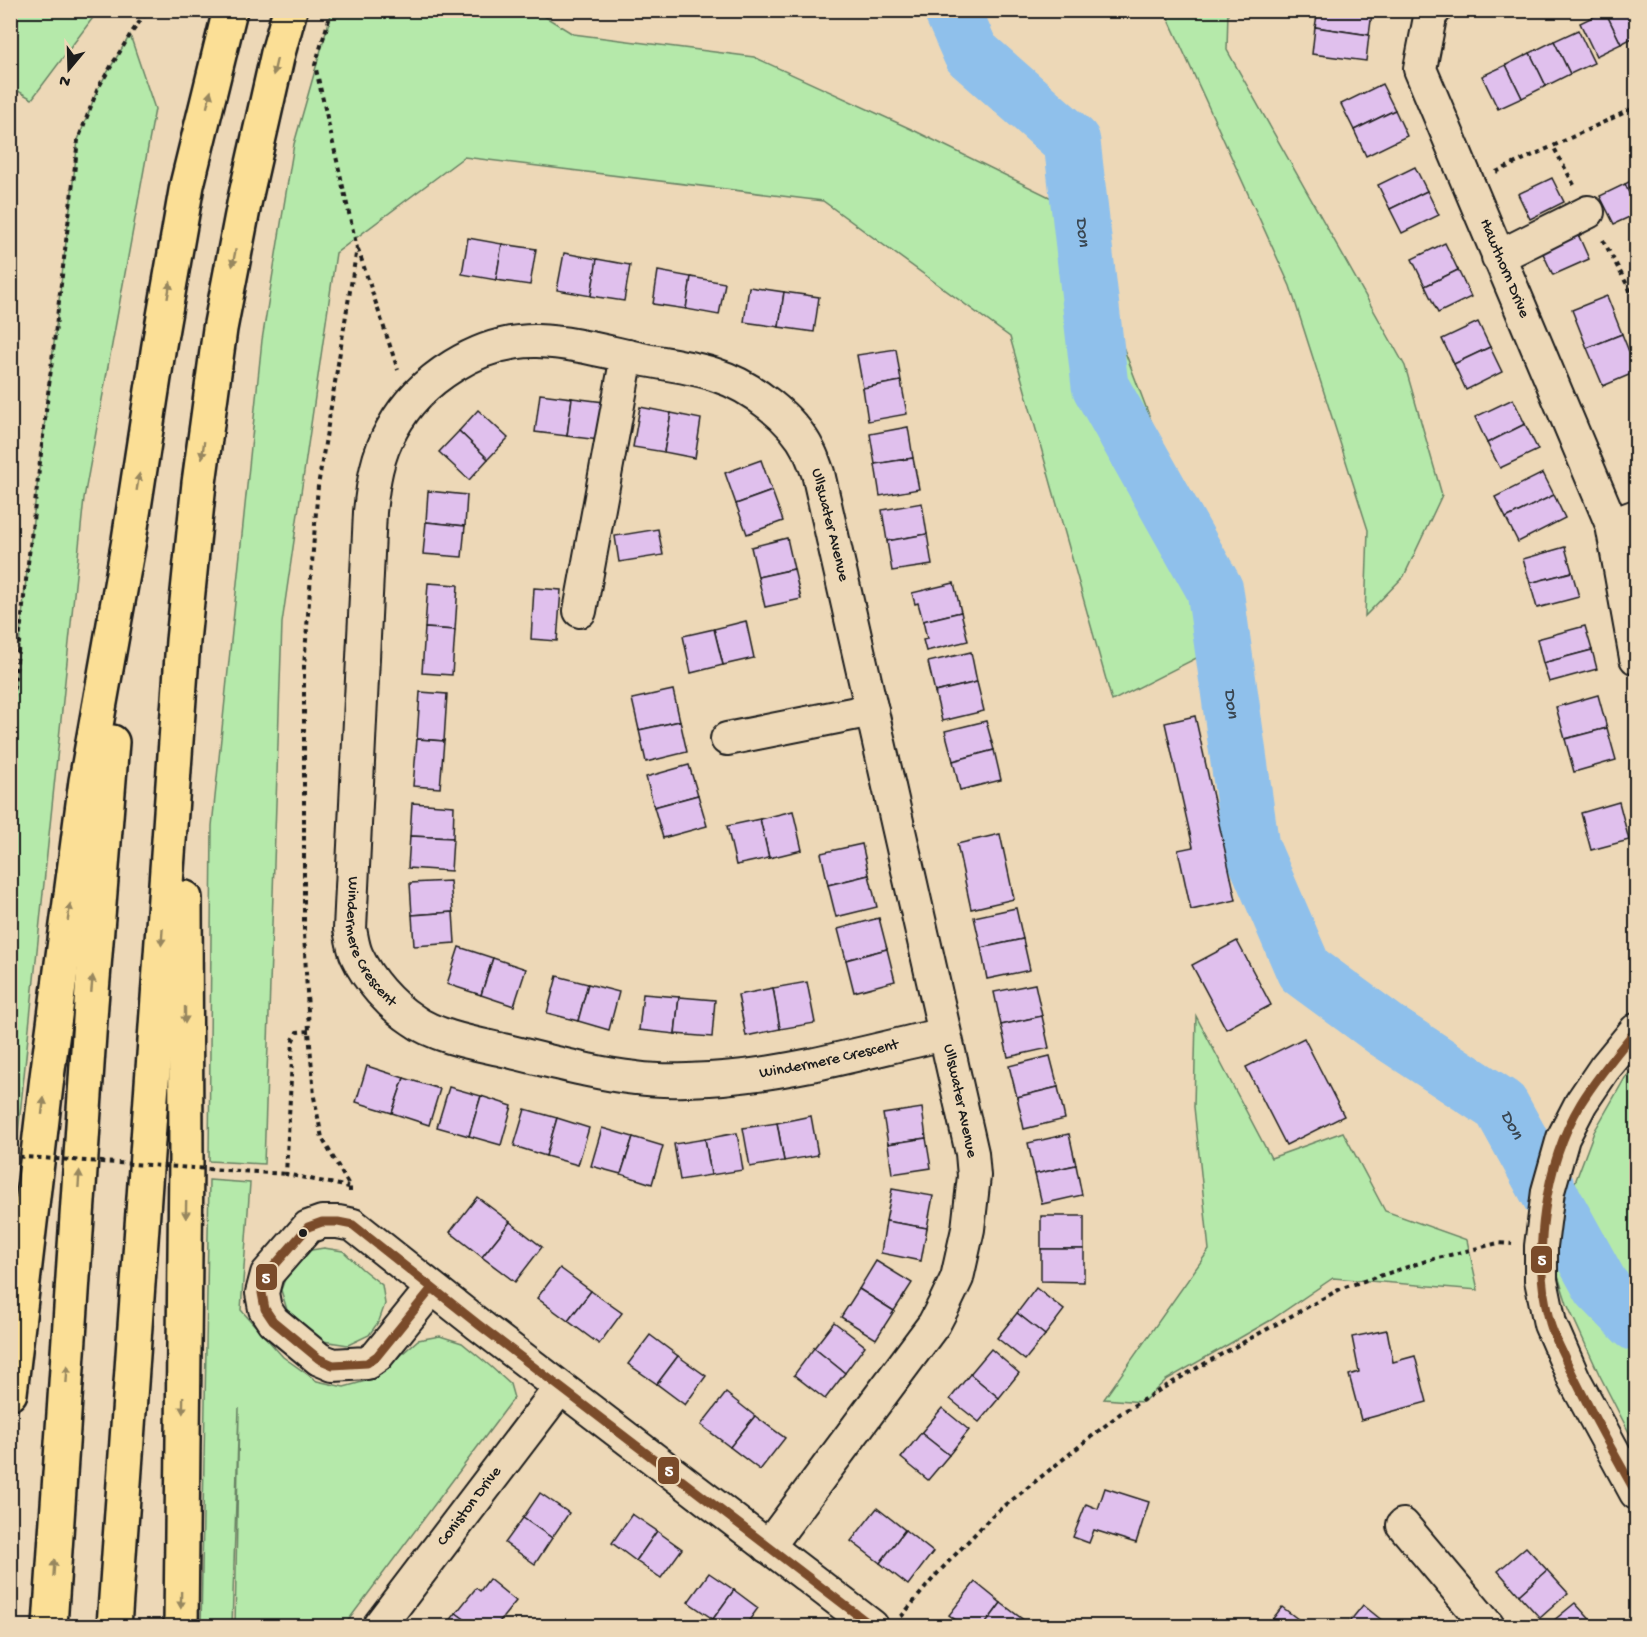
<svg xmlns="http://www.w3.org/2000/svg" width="1647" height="1637" viewBox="0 0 1647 1637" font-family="'Gochi Hand',sans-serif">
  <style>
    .green { fill: #b5e9aa; stroke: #688263; stroke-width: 1.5 }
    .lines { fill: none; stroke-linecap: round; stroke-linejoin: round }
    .river { stroke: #8fc0eb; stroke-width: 57 }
    .building { fill: #e0c0ed; stroke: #1c1c1c; stroke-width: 1.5 }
    .minor-casing { stroke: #1c1c1c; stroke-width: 36 }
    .highway-casing { stroke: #1c1c1c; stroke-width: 38 }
    .path { stroke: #1c1c1c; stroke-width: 4; stroke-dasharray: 4.5 4.5; stroke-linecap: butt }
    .minor { stroke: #edd8b7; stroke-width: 32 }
    .highway { stroke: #fbdf96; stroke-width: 33 }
    .path-bridge { stroke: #1c1c1c; stroke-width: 4; stroke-dasharray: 4.5 4.5; stroke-linecap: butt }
    .bus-1-casing { stroke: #edd8b7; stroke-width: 14 }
    .bus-1 { stroke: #7a4b2a; stroke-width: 9 }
    .oneway { fill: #97875f }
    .bus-dot { fill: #1c1c1c; stroke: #edd8b7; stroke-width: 2 }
    .labels { text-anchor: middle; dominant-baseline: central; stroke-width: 6; stroke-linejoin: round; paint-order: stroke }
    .street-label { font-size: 16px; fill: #1c1c1c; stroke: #edd8b7 }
    .water-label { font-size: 18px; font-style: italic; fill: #394550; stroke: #edd8b7 }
    .line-badge { stroke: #edd8b7; stroke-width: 2 }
    .badge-label { font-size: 16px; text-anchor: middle; font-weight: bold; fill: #fff }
  </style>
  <rect width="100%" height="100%" fill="#edd8b7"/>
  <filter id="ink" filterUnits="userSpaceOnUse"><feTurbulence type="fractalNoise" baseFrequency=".0167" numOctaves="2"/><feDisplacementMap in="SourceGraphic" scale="12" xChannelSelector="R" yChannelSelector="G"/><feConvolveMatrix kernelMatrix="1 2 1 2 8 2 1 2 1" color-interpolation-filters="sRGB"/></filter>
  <g filter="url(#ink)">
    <g class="green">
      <polygon points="11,10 98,11 32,99 11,87"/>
      <polygon points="332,11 536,11 573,34 754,57 911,129 1070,207 1234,639 1112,701 1010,337 823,201 464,157 336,253 282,623 264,1164 209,1161 212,826 262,340 294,144"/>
      <polygon points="1165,11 1228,11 1227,50 1405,366 1442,495 1404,576 1365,616 1368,530 1290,286"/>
      <polygon points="130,35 155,109 84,498 17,1143 11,1143 11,725 24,597 78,140 98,88"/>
      <polygon points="1196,1016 1271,1158 1343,1132 1385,1211 1467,1240 1478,1290 1333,1278 1271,1320 1166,1380 1143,1402 1104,1399 1209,1250 1194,1107"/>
      <polygon points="1636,1066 1636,1446 1599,1374 1567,1304 1557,1273 1565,1209 1594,1132 1625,1078"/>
      <polygon points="209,1180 250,1183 241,1310 283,1357 317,1381 344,1387 373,1379 418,1340 440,1336 462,1343 490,1366 510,1384 514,1398 344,1626 235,1626 239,1408 232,1626 201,1626"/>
      <polygon points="324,1248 343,1251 362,1269 382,1285 385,1304 379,1321 369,1335 348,1345 323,1341 287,1310 281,1290 290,1265 305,1251"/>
    </g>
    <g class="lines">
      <path class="river" id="s1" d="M 952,10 L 971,53 L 1072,142 L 1100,386 L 1215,590 L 1251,847 L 1304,970 L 1387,1031 L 1501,1106 L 1601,1287 L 1636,1323"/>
    </g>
    <g class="building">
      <polygon points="1318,10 1355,10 1372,13 1369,35 1315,27"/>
      <polygon points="1607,10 1636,10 1636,36 1621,44 1605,11"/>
      <polygon points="1605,11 1621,44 1596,56 1580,23"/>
      <polygon points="1315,27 1369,35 1366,61 1312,54"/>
      <polygon points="1578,30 1594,63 1570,74 1554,41"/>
      <polygon points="1554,41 1570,74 1546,86 1530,53"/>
      <polygon points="1530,53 1546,86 1522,98 1506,65"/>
      <polygon points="1506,65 1522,98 1498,109 1482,76"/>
      <polygon points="1382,84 1395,110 1354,130 1341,104"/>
      <polygon points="1395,110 1407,136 1366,156 1354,130"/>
      <polygon points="1415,167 1427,191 1390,209 1378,185"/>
      <polygon points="1552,178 1564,202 1530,219 1518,194"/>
      <polygon points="1636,178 1636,209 1625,184"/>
      <polygon points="1625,184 1636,209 1636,214 1614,224 1600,196"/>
      <polygon points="1427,191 1439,215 1402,233 1390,209"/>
      <polygon points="1577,232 1589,259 1553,275 1541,249"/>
      <polygon points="468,238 502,244 496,280 462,274"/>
      <polygon points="1445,243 1458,270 1425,286 1412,259"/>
      <polygon points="502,244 536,249 530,285 496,280"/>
      <polygon points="564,253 597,259 591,296 557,290"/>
      <polygon points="597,259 630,265 624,301 591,296"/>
      <polygon points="1458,270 1471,297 1438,313 1425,286"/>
      <polygon points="658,271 691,277 686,309 653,304"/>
      <polygon points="691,277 725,283 719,315 686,309"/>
      <polygon points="749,287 784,292 779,327 744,322"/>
      <polygon points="784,292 819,297 814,332 779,327"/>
      <polygon points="1607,296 1622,334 1587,348 1572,310"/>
      <polygon points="1478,322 1490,347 1454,364 1442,339"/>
      <polygon points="1622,334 1636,369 1636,372 1603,386 1587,348"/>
      <polygon points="1490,347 1502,372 1466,390 1454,364"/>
      <polygon points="896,349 901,381 863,388 857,355"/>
      <polygon points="901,381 907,414 868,421 863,388"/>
      <polygon points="540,394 572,398 567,436 535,432"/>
      <polygon points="572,398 604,402 599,440 567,436"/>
      <polygon points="1513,399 1525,424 1487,443 1475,417"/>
      <polygon points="640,407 671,413 664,452 633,447"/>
      <polygon points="478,410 508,438 488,459 459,431"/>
      <polygon points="671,413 701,419 695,458 664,452"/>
      <polygon points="1525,424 1538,450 1500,468 1487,443"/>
      <polygon points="908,427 913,458 875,464 870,434"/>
      <polygon points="459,431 488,459 469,480 439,452"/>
      <polygon points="913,458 919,489 880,496 875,464"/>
      <polygon points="761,460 772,491 736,504 725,473"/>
      <polygon points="1543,473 1554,495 1506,518 1495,497"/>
      <polygon points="428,491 467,495 465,526 426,522"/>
      <polygon points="772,491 783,521 747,534 736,504"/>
      <polygon points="1554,495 1565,518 1518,542 1506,518"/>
      <polygon points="922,503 927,534 887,541 882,510"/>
      <polygon points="426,522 465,526 462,557 423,554"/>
      <polygon points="658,529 663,555 619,562 615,536"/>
      <polygon points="927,534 932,565 892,571 887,541"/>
      <polygon points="787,538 794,569 758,577 751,547"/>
      <polygon points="1565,547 1572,572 1530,583 1523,559"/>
      <polygon points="794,569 801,599 765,607 758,577"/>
      <polygon points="1572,572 1579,597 1537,608 1530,583"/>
      <polygon points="428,583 458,585 455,630 425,628"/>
      <polygon points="954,583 961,612 923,621 918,603 915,604 912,593"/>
      <polygon points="534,588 561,590 557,641 531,639"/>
      <polygon points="961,612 968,641 926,651 923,640 927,639 923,621"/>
      <polygon points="746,621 754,658 723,665 714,629"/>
      <polygon points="1585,626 1592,650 1543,663 1537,639"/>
      <polygon points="425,628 455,630 452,675 422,673"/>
      <polygon points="714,629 723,665 691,673 683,636"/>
      <polygon points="1592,650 1597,669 1549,682 1543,663"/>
      <polygon points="971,652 977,682 935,692 928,662"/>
      <polygon points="977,682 984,711 942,721 935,692"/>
      <polygon points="673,690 680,721 639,730 632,699"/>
      <polygon points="420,692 447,694 444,741 417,739"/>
      <polygon points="1598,695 1607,728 1565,739 1556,707"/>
      <polygon points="1195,716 1236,900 1191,910 1178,850 1193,847 1165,723"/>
      <polygon points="680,721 687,752 646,762 639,730"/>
      <polygon points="986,721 994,750 953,761 945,731"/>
      <polygon points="1607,728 1616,760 1574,772 1565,739"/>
      <polygon points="417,739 444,741 440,788 413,786"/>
      <polygon points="994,750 1001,780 960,790 953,761"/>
      <polygon points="689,765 698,795 654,807 646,777"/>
      <polygon points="698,795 707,826 663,838 654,807"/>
      <polygon points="1619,802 1629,840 1591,850 1581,813"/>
      <polygon points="412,803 454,806 453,838 410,836"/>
      <polygon points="793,811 802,850 769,858 760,819"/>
      <polygon points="760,819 769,858 736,865 727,826"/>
      <polygon points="1000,834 1014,899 971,909 957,844"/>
      <polygon points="410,836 453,838 451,871 408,868"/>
      <polygon points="862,844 869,875 828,885 821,853"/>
      <polygon points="869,875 877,907 836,917 828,885"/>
      <polygon points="450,881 453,912 412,915 410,883"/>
      <polygon points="1016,908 1023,939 981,948 974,917"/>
      <polygon points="453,912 455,943 414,946 412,915"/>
      <polygon points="879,918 887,949 846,960 838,929"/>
      <polygon points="1023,939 1030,970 987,979 981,948"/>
      <polygon points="1237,941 1271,1005 1226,1029 1192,965"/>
      <polygon points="459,947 493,958 481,995 447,984"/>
      <polygon points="887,949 895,981 854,992 846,960"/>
      <polygon points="493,958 526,969 514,1006 481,995"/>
      <polygon points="557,976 588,984 578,1021 547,1013"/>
      <polygon points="807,982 815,1023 780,1029 773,988"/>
      <polygon points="588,984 619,992 609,1030 578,1021"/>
      <polygon points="1035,984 1042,1016 1001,1025 994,992"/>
      <polygon points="773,988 780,1029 746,1036 738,995"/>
      <polygon points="643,994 679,997 675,1034 639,1030"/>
      <polygon points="679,997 715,1000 712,1037 675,1034"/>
      <polygon points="1042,1016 1049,1048 1008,1057 1001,1025"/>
      <polygon points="1304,1038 1344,1116 1286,1145 1246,1067"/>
      <polygon points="1050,1056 1058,1087 1017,1097 1009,1066"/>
      <polygon points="367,1066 404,1078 392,1113 356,1102"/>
      <polygon points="404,1078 440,1089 429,1125 392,1113"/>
      <polygon points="449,1087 481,1096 469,1136 437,1127"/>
      <polygon points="1058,1087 1065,1119 1024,1129 1017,1097"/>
      <polygon points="481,1096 512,1106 501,1145 469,1136"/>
      <polygon points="922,1108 926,1138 888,1144 883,1114"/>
      <polygon points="525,1109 557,1118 546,1156 514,1146"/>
      <polygon points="811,1116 818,1155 784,1161 777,1123"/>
      <polygon points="557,1118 589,1128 578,1165 546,1156"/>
      <polygon points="777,1123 784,1161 750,1167 743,1128"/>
      <polygon points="602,1128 633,1137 621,1174 591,1166"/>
      <polygon points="737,1133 743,1170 711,1175 705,1139"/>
      <polygon points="1069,1134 1076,1165 1035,1174 1028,1143"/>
      <polygon points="633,1137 663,1146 652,1184 621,1174"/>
      <polygon points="926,1138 931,1168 892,1174 888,1144"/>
      <polygon points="705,1139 711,1175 680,1180 674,1144"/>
      <polygon points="1076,1165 1082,1195 1042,1204 1035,1174"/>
      <polygon points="892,1189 933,1196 927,1228 886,1221"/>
      <polygon points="477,1197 510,1222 482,1257 450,1232"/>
      <rect x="1041" y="1216" width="43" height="33"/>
      <polygon points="886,1221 927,1228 921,1261 881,1253"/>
      <polygon points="510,1222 542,1247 515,1282 482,1257"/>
      <polygon points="1041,1249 1084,1249 1084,1282 1041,1281"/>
      <polygon points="876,1261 912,1283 894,1311 859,1289"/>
      <polygon points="560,1268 591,1291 568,1321 537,1298"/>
      <polygon points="1036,1288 1064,1310 1045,1335 1017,1313"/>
      <polygon points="859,1289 894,1311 876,1339 841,1317"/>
      <polygon points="591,1291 622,1313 599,1344 568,1321"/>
      <polygon points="1017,1313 1045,1335 1025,1360 997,1338"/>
      <polygon points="834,1322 865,1346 845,1373 814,1348"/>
      <polygon points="1387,1330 1393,1362 1415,1356 1427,1402 1361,1420 1349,1375 1359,1372 1352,1337"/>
      <polygon points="650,1335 678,1356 657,1384 628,1364"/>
      <polygon points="814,1348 845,1373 825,1399 794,1375"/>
      <polygon points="991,1349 1019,1373 999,1398 970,1374"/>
      <polygon points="678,1356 706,1376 685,1405 657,1384"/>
      <polygon points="970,1374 999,1398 979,1422 950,1399"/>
      <polygon points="726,1393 755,1416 730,1447 701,1425"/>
      <polygon points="942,1408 969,1430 949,1455 921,1433"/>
      <polygon points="755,1416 785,1438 760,1470 730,1447"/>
      <polygon points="921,1433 949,1455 928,1480 901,1458"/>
      <polygon points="1105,1488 1149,1502 1136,1543 1094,1530 1089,1543 1073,1537 1086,1504 1098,1509"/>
      <polygon points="540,1493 569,1513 552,1538 523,1518"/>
      <polygon points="877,1508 905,1530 880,1563 851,1541"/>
      <polygon points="632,1514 657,1531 636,1561 612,1543"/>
      <polygon points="523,1518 552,1538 535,1564 505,1543"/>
      <polygon points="905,1530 933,1552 908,1585 880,1563"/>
      <polygon points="657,1531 682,1549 661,1578 636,1561"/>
      <polygon points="1526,1547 1547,1570 1519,1595 1498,1571"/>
      <polygon points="1547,1570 1568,1593 1540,1618 1519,1595"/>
      <polygon points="709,1573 734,1590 713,1619 688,1602"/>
      <polygon points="489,1579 516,1601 496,1626 474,1626 456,1613 476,1588 480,1591"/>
      <polygon points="975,1582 1001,1603 984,1626 964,1626 949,1615"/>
      <polygon points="734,1590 758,1608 745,1626 724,1626 713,1619"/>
      <polygon points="1001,1603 1029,1624 1027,1626 984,1626"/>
      <polygon points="1575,1603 1596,1626 1547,1626"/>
      <polygon points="1363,1605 1389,1626 1346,1626"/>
      <polygon points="1282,1607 1307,1626 1267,1626"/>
      <polygon points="456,1613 474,1626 446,1626"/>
    </g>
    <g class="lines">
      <defs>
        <g id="minor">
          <path id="s2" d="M 1435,10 L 1431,12 L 1420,69 L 1612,525 L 1636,516"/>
          <polyline points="1498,257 1588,212"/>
          <polyline points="1612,525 1636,658"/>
          <polyline points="580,611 627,356"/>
          <polyline points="727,739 872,710"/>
          <polyline points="1636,1030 1604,1069 1581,1103 1563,1138 1548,1191 1541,1246 1541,1280 1550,1324 1574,1379 1636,1493"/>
          <polyline points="432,1288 377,1356 367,1363 333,1365 319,1359 273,1321 265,1309 262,1293 267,1274 308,1227 322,1222 338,1222 353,1225 479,1325 872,1626"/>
          <polyline points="1403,1525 1488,1626"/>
          <path id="s3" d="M 768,1547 L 934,1324 L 946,1301 L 957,1278 L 968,1229 L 974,1176 L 972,1153 L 818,473 C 815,466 813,458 809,451 C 793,418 751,386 716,375 C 694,367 664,364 641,359 C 607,352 572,342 537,341 C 480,340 419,379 392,429 C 377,455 373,483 370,512 L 350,929 C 352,938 353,948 357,956 C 368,980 390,1005 413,1020 C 434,1036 477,1044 503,1050 C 547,1060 591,1073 636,1078 C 665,1082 694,1080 723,1078 C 798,1072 872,1050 945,1034"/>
          <path id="s4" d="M 379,1626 L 560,1388"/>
        </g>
        <g id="highway">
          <polyline points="10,1393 47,1077 86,781 129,540 159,345 187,185 230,10"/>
          <polyline points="50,1626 91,1004 112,742"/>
          <polyline points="114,1626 183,641 199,483 220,329 245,199 278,53 290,10"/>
          <polyline points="181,1626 186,1160 185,898"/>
        </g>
      </defs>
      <use href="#minor" class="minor-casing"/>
      <use href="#highway" class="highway-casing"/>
      <g class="path">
        <polyline points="332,10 315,65 357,248 318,486 304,666 304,933 309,1031 314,1097 322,1138 350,1187 350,1193"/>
        <polyline points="1496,172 1553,146"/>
        <polyline points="1574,185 1553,146 1636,107"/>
        <polyline points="1603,240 1630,290 1636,285"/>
        <polyline points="358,249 398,370"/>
        <polyline points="10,725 24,597 78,140 98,88 130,35 148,10"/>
        <polyline points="309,1031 297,1032 293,1040 286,1174 349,1187"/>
        <polyline points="901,1617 936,1575 992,1516 1121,1413 1202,1365 1342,1288 1426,1261 1498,1243 1512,1244"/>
      </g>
      <use href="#minor" class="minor"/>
      <use href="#highway" class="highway"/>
      <polyline class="path-bridge" points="10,1156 286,1174"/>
      <defs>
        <g id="bus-1">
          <path d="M 1636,1030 C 1617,1053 1597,1077 1581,1103 C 1545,1163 1531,1255 1550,1323 C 1553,1334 1559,1345 1564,1356 C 1585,1403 1611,1448 1636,1493"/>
          <polyline points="432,1288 377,1356 367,1363 333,1365 319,1359 273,1321 265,1309 262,1293 267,1274 308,1227 322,1222 338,1222 353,1225 479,1325 872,1626"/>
        </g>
      </defs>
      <use href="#bus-1" class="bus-1-casing"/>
      <use href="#bus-1" class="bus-1"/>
    </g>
    <defs><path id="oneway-solid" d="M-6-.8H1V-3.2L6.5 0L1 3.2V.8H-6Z" transform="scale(1.5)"/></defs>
    <g class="oneway">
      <use href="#oneway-solid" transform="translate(275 67) rotate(103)"/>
      <use href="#oneway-solid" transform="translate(209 99) rotate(-76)"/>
      <use href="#oneway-solid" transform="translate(234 258) rotate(101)"/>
      <use href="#oneway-solid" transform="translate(169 290) rotate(-80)"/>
      <use href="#oneway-solid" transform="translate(203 450) rotate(98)"/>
      <use href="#oneway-solid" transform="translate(138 482) rotate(-81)"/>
      <use href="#oneway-solid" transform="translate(69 912) rotate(-82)"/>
      <use href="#oneway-solid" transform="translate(162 937) rotate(94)"/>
      <use href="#oneway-solid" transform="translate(92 984) rotate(-85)"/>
      <use href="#oneway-solid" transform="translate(185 1015) rotate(90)"/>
      <use href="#oneway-solid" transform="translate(43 1106) rotate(-83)"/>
      <use href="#oneway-solid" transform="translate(79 1179) rotate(-86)"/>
      <use href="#oneway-solid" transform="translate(186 1210) rotate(91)"/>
      <use href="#oneway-solid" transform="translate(67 1374) rotate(-86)"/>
      <use href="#oneway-solid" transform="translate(183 1405) rotate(91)"/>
      <use href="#oneway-solid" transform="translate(54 1568) rotate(-86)"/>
      <use href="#oneway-solid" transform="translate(181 1600) rotate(91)"/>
    </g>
  </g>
  <circle class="bus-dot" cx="303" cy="1233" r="5"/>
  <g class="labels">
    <g class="street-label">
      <text stroke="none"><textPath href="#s2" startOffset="279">Hawthorn Drive</textPath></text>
      <text transform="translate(829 525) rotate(76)">Ullswater Avenue</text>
      <text stroke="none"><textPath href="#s3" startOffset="2182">Windermere Crescent</textPath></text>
      <text stroke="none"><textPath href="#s3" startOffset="2704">Windermere Crescent</textPath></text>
      <text transform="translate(959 1101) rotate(78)">Ullswater Avenue</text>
      <text stroke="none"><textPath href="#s4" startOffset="150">Coniston Drive</textPath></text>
    </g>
    <g class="water-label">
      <text stroke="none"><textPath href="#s1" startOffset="272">Don</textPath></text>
      <text stroke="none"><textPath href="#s1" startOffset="776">Don</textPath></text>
      <text stroke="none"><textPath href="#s1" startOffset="1316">Don</textPath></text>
    </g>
  </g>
  <g class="line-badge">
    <rect x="1530" y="1245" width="23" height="29" rx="6" fill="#7a4b2a"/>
    <rect x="255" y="1263" width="23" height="28" rx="6" fill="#7a4b2a"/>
    <rect x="657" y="1456" width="23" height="29" rx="6" fill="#7a4b2a"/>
  </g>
  <g class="badge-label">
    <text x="1542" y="1265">5</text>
    <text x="266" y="1283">5</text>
    <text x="669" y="1476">5</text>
  </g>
  <rect width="1647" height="1637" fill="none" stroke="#edd8b7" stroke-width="36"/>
  <rect x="18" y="18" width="1611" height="1601" fill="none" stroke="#1c1c1c" stroke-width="2" filter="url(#ink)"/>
  <g transform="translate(69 69) rotate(199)" stroke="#edd8b7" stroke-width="4.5" paint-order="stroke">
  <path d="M0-4.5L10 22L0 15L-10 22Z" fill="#1c1c1c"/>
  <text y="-9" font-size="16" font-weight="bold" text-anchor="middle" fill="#1c1c1c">N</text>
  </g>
</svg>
